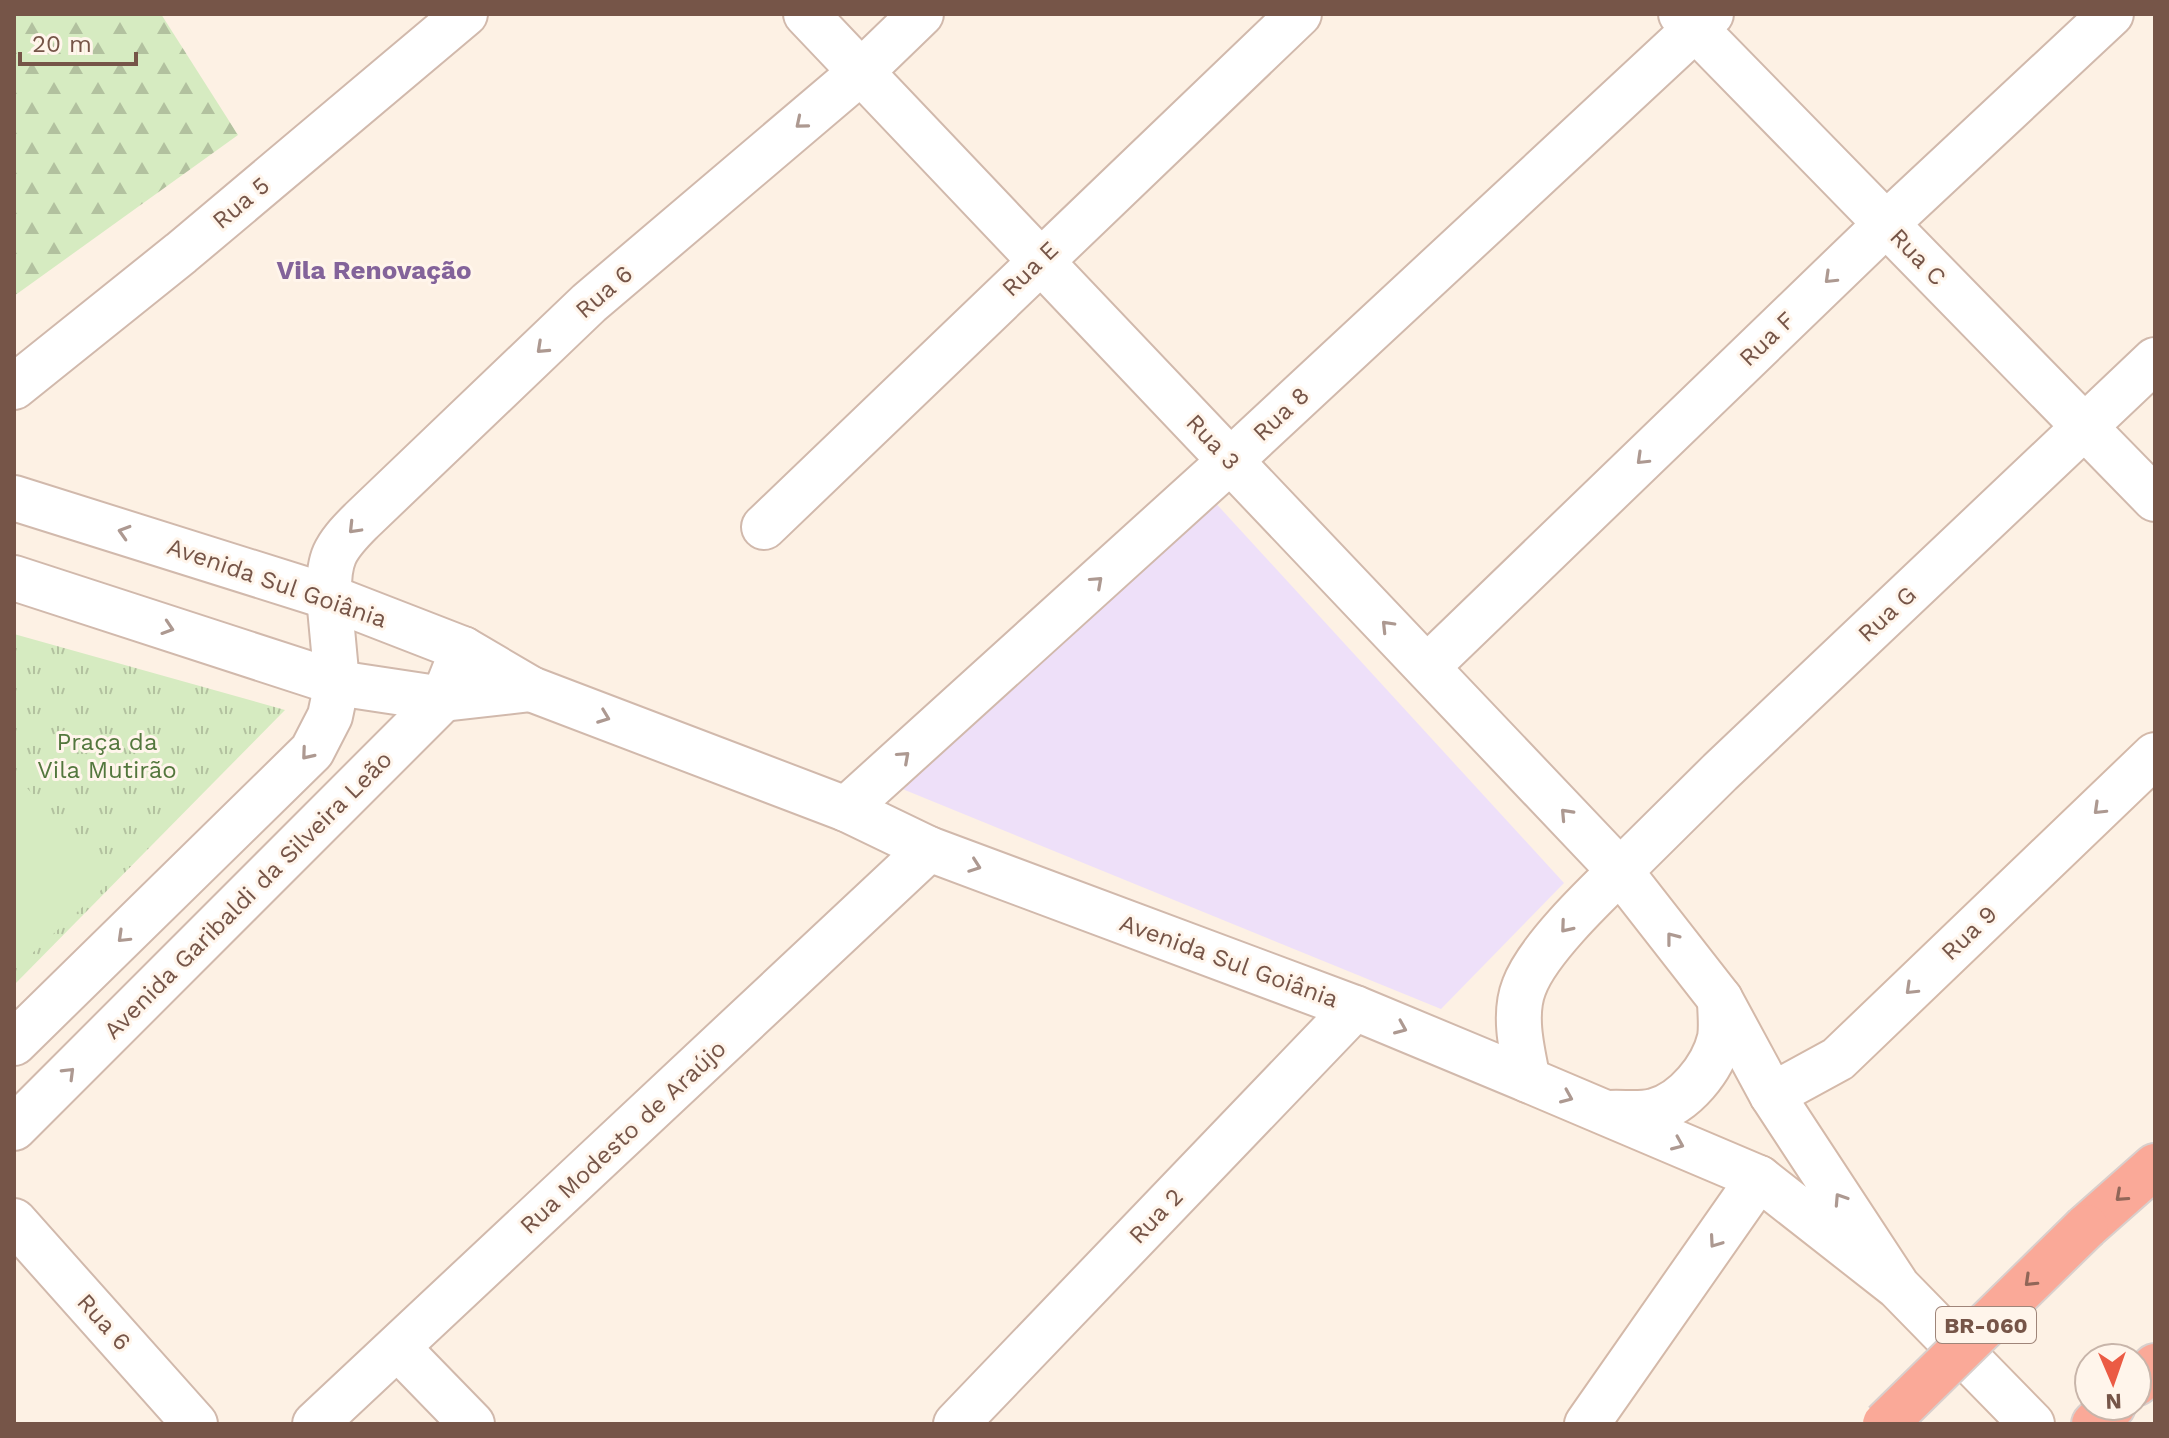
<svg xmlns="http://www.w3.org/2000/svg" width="2169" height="1438" viewBox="0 0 2169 1438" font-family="'Work Sans',sans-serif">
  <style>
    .education { fill: #eee0f9 }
    .forest { fill: url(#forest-firs) }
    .park { fill: url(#park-tufts) }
    .pitch { fill: #d6ebc1 }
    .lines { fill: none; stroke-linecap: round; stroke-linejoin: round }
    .minor-casing { stroke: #d1b9ac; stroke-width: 48 }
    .tertiary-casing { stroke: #d1b9ac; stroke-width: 48 }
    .secondary-casing { stroke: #d4b9a9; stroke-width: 48 }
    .motorway-casing { stroke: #d9cfcc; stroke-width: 48 }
    .minor { stroke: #fff; stroke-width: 44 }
    .tertiary { stroke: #fff; stroke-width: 44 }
    .secondary { stroke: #fff; stroke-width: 44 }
    .motorway { stroke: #faa998; stroke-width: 44 }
    .motorway-bridge-casing { stroke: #d9cfcc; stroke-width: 48; stroke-linecap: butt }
    .motorway-bridge { stroke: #faa998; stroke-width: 44 }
    .oneway { stroke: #ad9991 }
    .oneway2 { stroke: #906658 }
    .labels { text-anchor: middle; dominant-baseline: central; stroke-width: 6; stroke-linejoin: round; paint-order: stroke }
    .shield { fill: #fff5eb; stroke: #9f8579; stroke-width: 2 }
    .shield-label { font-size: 22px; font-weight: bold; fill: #765548 }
    .street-label { font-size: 24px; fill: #765548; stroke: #fff5eb }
    .park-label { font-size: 24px; fill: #53773d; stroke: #fff5eb }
    .neighbourhood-label { font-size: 26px; font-weight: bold; fill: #83639a; stroke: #fff5eb }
  </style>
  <defs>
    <pattern id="forest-firs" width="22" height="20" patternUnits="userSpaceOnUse" patternTransform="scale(2)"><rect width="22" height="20" fill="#d6ebc1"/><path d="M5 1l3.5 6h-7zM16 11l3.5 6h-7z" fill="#b2c19f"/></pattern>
    <pattern id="park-tufts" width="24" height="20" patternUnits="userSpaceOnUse" patternTransform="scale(2)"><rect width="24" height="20" fill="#d6ebc1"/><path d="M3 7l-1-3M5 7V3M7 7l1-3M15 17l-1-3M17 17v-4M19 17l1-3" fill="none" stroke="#b2c19f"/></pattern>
  </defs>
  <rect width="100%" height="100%" fill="#fdf1e4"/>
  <polygon class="education" points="1211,498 1564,883 1441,1009 900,788"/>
  <polygon class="forest" points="14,14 161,14 238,135 14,296"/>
  <polygon class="park" points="14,634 285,710 14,985"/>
  <polygon class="pitch" points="14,774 112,880 14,970"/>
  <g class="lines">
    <defs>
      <g id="minor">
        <polyline points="806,14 1620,871 1720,772 2155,360"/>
        <polyline points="1681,14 2155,499"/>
        <polyline points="14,387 181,253 465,14"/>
        <polyline points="764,527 1299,14"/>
        <path d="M 329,597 C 328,558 334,548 361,521 L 589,303 L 861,72 L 921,14"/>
        <polyline points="1427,667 1886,224 2111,14"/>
        <polyline points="846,809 1230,461 1711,14"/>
        <polyline points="14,1221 195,1424"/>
        <polyline points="398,1348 472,1424"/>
        <polyline points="315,1424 929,849"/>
        <polyline points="956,1424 1355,1008"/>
      </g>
      <g id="tertiary">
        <polyline points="14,498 329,597 463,649 531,689 846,809 929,849 1355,1008 1528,1080"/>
        <polyline points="14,578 337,683 443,699 531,689"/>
        <polyline points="14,1043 312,751 330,716 337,683 329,597"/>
        <polyline points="14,1128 443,699 463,649"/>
      </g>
      <g id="secondary">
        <polyline points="1772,1095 1838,1059 2155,755"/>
        <path d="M 1609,1113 C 1623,1112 1640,1115 1654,1111 C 1685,1103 1713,1068 1720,1038 C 1722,1026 1720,1011 1720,999"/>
        <path d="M 1898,1287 L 1772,1095 L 1720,999 L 1620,871 C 1592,898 1537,951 1524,987 C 1513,1015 1522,1051 1528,1080 L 1759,1178 L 1898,1287 L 2032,1424"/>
        <polyline points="1587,1424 1759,1178"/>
      </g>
      <g id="motorway">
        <polyline points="2086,1227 2155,1166"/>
        <polyline points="2137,1383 2155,1366"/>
        <polyline points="2094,1424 2113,1406"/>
      </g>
    </defs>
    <use href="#minor" class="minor-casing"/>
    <use href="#tertiary" class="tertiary-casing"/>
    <use href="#secondary" class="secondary-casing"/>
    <use href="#motorway" class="motorway-casing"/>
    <use href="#minor" class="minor"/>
    <use href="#tertiary" class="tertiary"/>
    <use href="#secondary" class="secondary"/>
    <use href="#motorway" class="motorway"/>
    <defs>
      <polyline id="motorway-bridge" points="1885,1424 2086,1227"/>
    </defs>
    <use href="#motorway-bridge" class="motorway-bridge-casing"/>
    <use href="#motorway-bridge" class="motorway-bridge"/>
  </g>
  <defs><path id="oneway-chevron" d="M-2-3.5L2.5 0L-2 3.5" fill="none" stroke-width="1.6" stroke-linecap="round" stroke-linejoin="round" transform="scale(2)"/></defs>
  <g class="oneway">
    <use href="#oneway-chevron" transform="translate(801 123) rotate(140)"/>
    <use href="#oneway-chevron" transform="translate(1830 278) rotate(136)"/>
    <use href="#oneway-chevron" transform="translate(542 348) rotate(137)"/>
    <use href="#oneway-chevron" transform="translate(1642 459) rotate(136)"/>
    <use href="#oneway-chevron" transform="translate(354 528) rotate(134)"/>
    <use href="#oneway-chevron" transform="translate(124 532) rotate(-163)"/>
    <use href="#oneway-chevron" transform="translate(1097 582) rotate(-42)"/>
    <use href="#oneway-chevron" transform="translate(1387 626) rotate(-134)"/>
    <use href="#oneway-chevron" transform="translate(168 628) rotate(18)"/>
    <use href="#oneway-chevron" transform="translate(604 717) rotate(21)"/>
    <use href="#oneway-chevron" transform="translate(307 754) rotate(130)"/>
    <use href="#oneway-chevron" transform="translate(904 757) rotate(-42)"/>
    <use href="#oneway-chevron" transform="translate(2099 809) rotate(136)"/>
    <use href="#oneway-chevron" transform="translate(1566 814) rotate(-133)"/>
    <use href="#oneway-chevron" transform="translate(975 866) rotate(20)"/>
    <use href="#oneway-chevron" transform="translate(1566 927) rotate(130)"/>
    <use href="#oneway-chevron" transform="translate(123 937) rotate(136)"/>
    <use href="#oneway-chevron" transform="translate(1672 938) rotate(-128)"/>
    <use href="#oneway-chevron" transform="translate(1911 989) rotate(136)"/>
    <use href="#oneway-chevron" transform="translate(1401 1028) rotate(23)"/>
    <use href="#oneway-chevron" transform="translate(69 1073) rotate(-45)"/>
    <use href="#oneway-chevron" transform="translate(1567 1097) rotate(23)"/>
    <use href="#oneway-chevron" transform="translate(1678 1144) rotate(23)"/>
    <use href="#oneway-chevron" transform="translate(1840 1199) rotate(-123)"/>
    <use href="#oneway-chevron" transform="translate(1715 1242) rotate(125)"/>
  </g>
  <g class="oneway2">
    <use href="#oneway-chevron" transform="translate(2121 1196) rotate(138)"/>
    <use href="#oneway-chevron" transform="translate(2030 1281) rotate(136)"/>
  </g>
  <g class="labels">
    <rect class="shield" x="1936" y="1307" width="100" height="36" rx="6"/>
    <g class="shield-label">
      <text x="1986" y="1325">BR-060</text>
    </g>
    <g class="street-label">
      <text transform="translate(241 203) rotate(-40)">Rua 5</text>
      <text transform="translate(1918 257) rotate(46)">Rua C</text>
      <text transform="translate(1030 269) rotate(-44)">Rua E</text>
      <text transform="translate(604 292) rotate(-41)">Rua 6</text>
      <text transform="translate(1767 339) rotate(-44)">Rua F</text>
      <text transform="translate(1281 414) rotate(-43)">Rua 8</text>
      <text transform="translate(1213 442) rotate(47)">Rua 3</text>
      <text transform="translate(277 583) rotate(19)">Avenida Sul Goiânia</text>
      <text transform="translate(1887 614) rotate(-43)">Rua G</text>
      <text transform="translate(248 895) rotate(-45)">Avenida Garibaldi da Silveira Leão</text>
      <text transform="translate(1969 933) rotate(-44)">Rua 9</text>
      <text transform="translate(1229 961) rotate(20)">Avenida Sul Goiânia</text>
      <text transform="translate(623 1137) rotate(-43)">Rua Modesto de Araújo</text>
      <text transform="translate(1156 1216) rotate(-46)">Rua 2</text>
      <text transform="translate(104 1322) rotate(48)">Rua 6</text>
    </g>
    <g class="park-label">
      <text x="107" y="742">Praça da<tspan x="107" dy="28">Vila Mutirão</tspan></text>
    </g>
    <g class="neighbourhood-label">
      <text x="374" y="270">Vila Renovação</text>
    </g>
  </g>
  <rect width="2169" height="1438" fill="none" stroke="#765548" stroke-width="32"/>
  <g transform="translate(2113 1382) rotate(178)"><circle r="38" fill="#fff5eb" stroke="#c8b5aa" stroke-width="2"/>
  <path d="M0-6L14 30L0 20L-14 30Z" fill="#eb5b44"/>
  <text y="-12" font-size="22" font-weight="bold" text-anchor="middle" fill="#765548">N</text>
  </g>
  <path d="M20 52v12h116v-12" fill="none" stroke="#765548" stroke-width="4"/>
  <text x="32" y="52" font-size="24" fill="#765548" stroke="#fff5eb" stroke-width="6" paint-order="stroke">20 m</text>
</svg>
